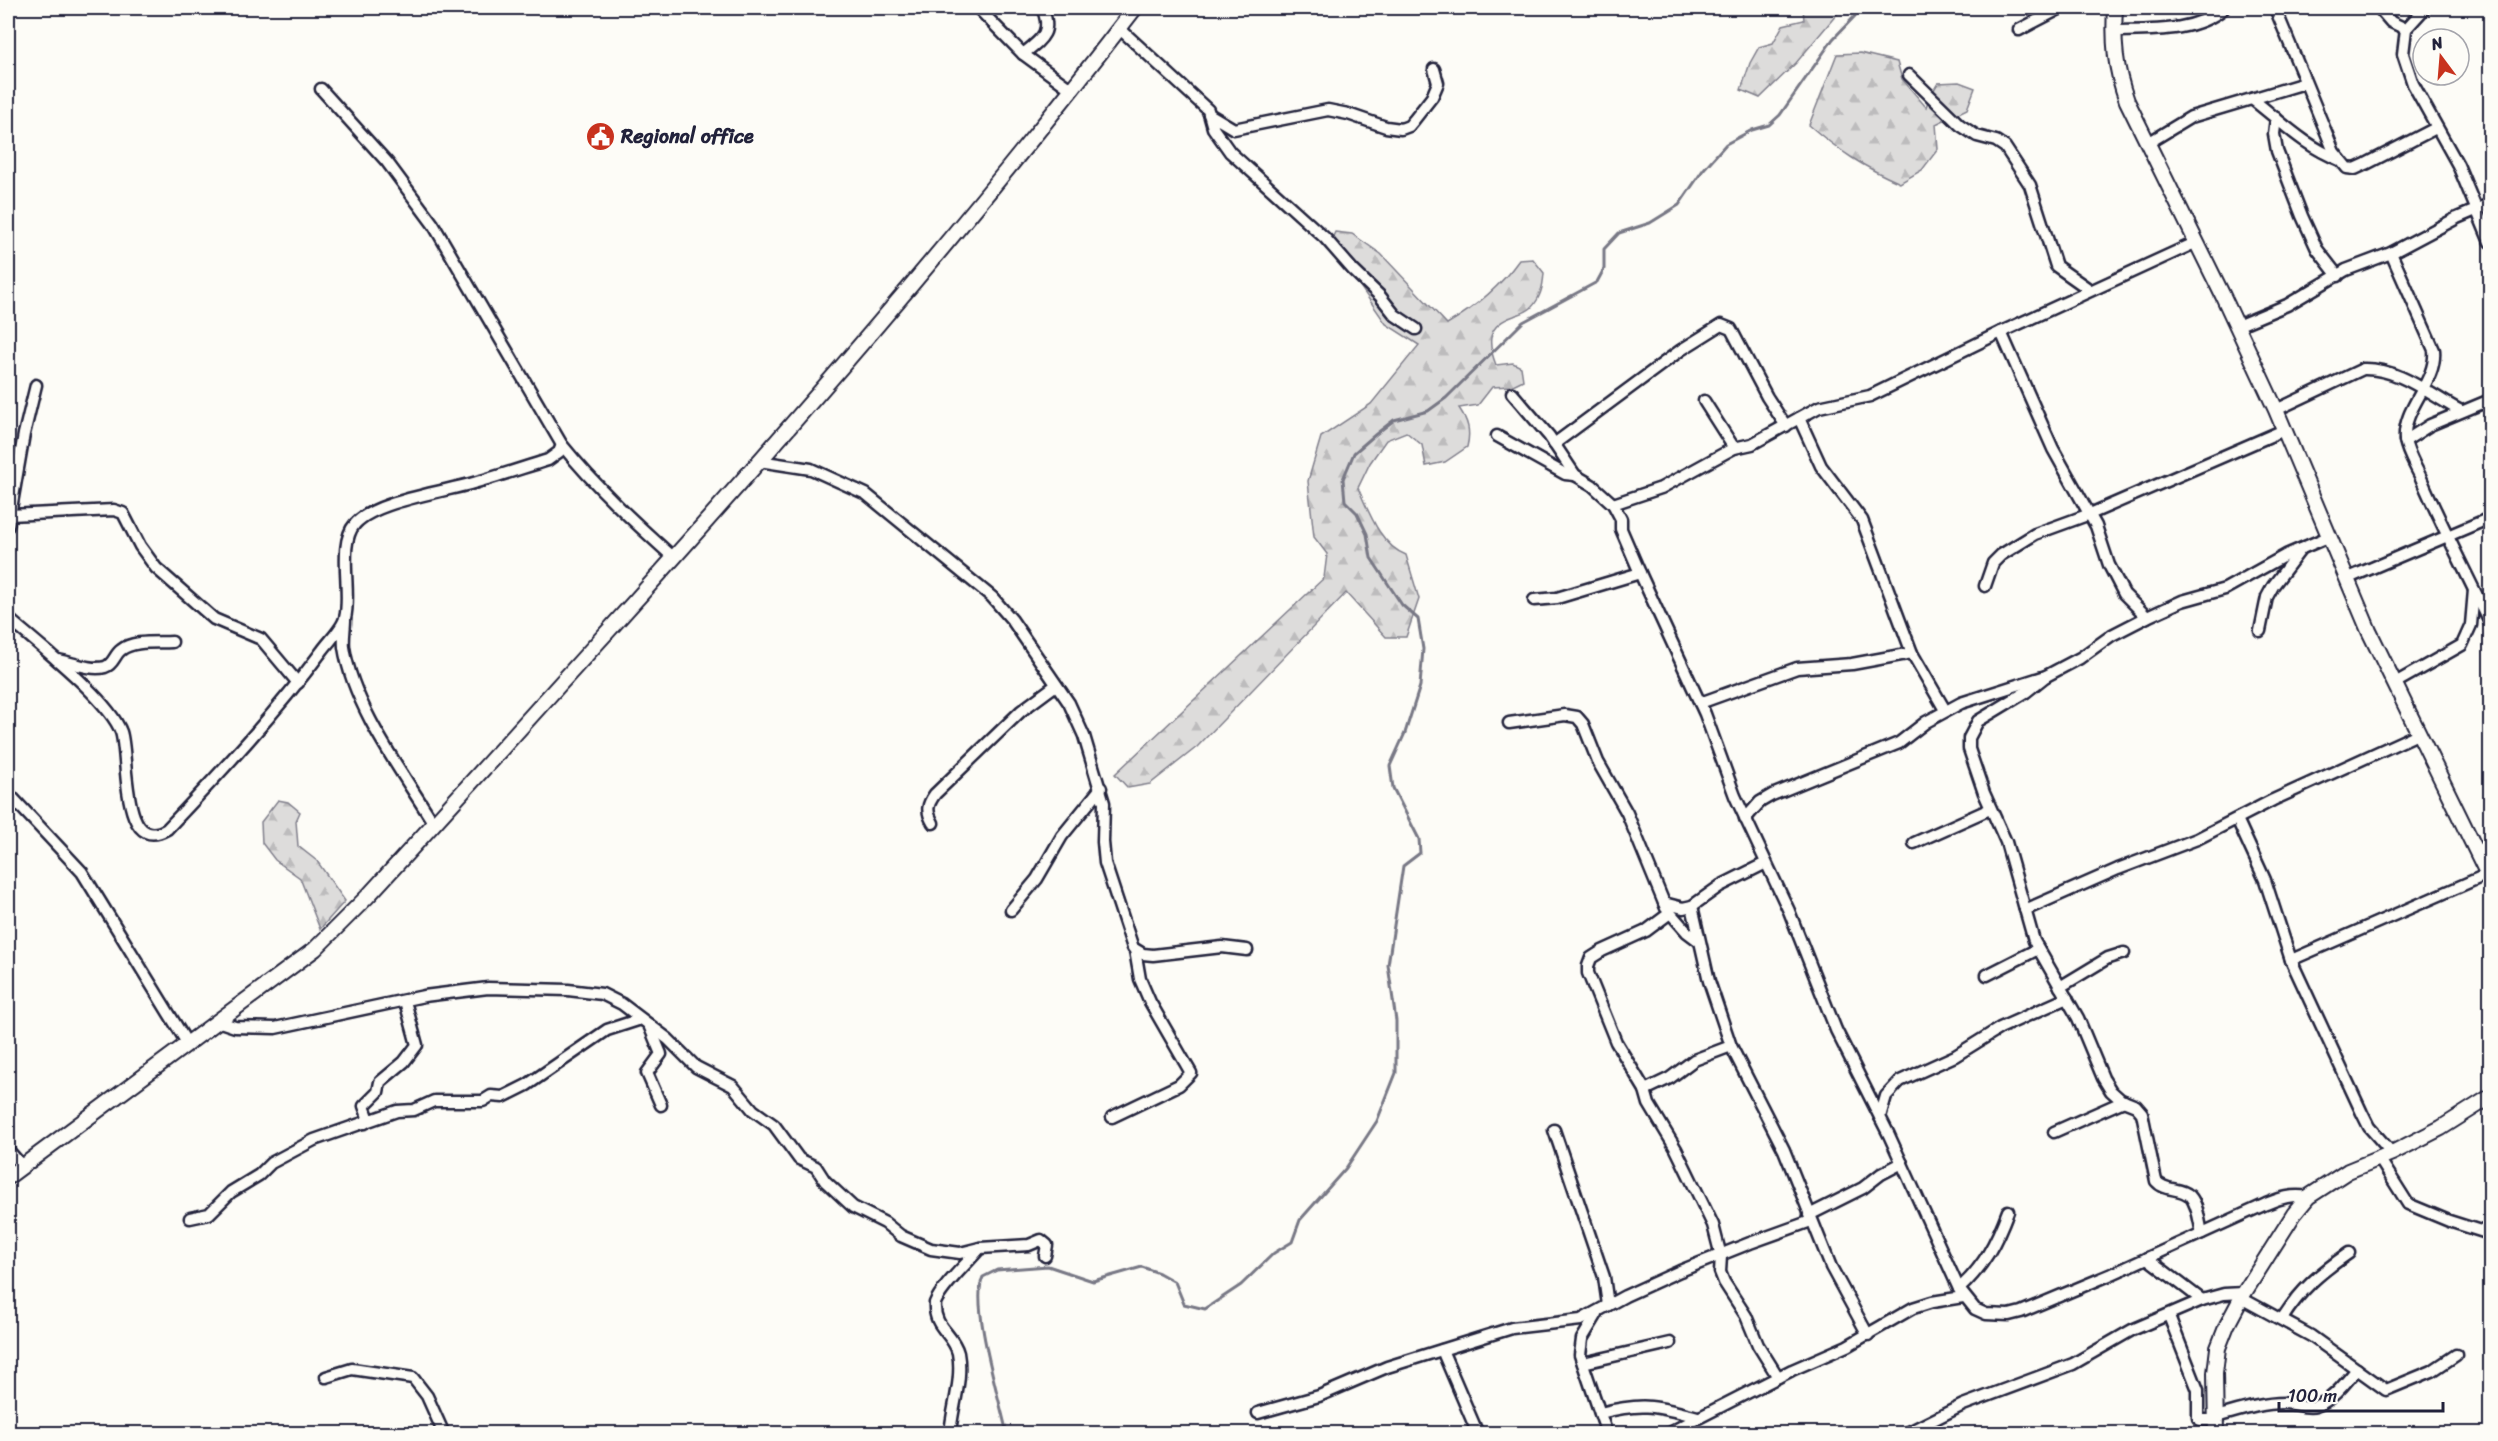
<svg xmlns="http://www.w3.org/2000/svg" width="2498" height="1441" viewBox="0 0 2498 1441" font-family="Sriracha,sans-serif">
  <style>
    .forest { fill: url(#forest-firs); stroke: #807f8b; stroke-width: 1.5 }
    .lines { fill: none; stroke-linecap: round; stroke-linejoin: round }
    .stream { stroke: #787885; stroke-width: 3 }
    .street-casing { stroke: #22223b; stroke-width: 15 }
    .secondary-casing { stroke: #22223b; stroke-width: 18 }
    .street { stroke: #fdfcf7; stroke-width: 10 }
    .secondary { stroke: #fdfcf7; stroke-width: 14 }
    .labels { text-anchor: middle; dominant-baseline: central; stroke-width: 4.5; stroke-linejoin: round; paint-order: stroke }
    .poi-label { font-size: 20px; font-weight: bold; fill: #22223b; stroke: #fdfcf7; text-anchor: start }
  </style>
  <defs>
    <pattern id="forest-firs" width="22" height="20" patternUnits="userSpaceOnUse" patternTransform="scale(1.5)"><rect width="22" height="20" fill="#dddcdb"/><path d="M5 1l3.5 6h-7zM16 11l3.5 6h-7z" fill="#bdbcbd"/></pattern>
  </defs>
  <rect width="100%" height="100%" fill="#fdfcf7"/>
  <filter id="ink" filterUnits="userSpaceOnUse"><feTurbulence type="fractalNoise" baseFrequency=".0167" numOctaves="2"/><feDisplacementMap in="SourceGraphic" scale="12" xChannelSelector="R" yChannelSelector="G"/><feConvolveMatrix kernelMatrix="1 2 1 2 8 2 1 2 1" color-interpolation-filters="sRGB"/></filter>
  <g filter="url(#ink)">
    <g class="forest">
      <polygon points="1803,8 1842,8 1796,63 1760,98 1741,90 1750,63 1759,47 1773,43 1783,25 1804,20"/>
      <path d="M 1860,53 L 1897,62 L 1902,79 L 1926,107 L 1929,98 L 1938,83 L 1959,82 L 1975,88 L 1967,109 L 1936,124 L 1938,149 L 1922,170 L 1900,183 C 1863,167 1839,151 1809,125 L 1837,54 Z"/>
      <path d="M 1335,232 L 1352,234 L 1381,254 L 1447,324 C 1476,307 1499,288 1519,260 L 1533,259 L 1544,273 C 1543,286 1541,298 1531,308 C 1527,312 1519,314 1514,316 C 1487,325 1487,342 1496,365 L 1513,363 L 1521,367 L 1523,380 L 1511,386 L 1492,387 L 1478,405 L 1459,408 C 1468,421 1471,431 1467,447 L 1445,462 L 1426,466 L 1422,445 L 1406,432 L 1386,440 L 1370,463 L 1358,488 C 1369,512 1380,545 1406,555 L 1419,599 L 1406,637 L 1386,637 L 1346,593 L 1197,747 L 1150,784 L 1128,788 L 1115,774 L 1324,578 L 1327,554 L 1314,537 L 1308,481 L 1321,437 L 1371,404 L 1419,345 L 1386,324 L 1330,243 Z"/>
      <polygon points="278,800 288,802 300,812 296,821 298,846 317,861 345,901 320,929 300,878 275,860 262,843 261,822"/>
    </g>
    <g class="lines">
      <path class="stream" d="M 1007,1434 C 1000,1401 970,1304 983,1277 L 997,1270 L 1048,1266 L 1093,1281 L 1142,1267 L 1159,1273 L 1175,1282 L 1184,1304 L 1205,1309 L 1241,1285 L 1274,1253 L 1292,1242 L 1300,1220 L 1346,1168 L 1377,1121 L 1396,1073 L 1396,1021 L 1388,965 L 1403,866 L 1420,853 L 1419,839 L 1393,788 L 1390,766 L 1405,733 L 1420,686 L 1423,649 L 1418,619 L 1402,605 L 1371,558 L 1367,534 L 1357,513 L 1345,501 L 1343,479 L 1354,453 L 1376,434 L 1394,420 L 1428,411 L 1446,398 L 1523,322 L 1597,282 L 1604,269 L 1604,249 L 1619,233 L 1650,223 L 1679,205 L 1703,170 L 1726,144 L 1752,130 L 1769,125 L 1780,115 L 1833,39 L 1855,16 L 1858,8"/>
      <defs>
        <g id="street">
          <polyline points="978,8 1023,54 1072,90"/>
          <polyline points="2275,8 2328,137 2334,152 2347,168 2355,169 2366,164 2436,128"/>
          <polyline points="2379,8 2391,22 2406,29"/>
          <polyline points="2425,8 2406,29 2403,54 2413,84 2458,165 2490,242"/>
          <polyline points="1119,28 1208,110 1213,128 1230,152 1325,238 1353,270 1380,296 1395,315 1416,329"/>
          <polyline points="2019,30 2061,8"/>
          <path d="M 2114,31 C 2150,30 2195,33 2224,8"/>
          <path d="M 1023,54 C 1042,39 1053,32 1042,8"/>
          <polyline points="1909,75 1960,125 1977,136 1996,141 2005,147 2030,185 2056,266 2090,290"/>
          <path d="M 321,89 L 387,162 L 433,224 L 562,445 C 596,487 634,522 674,558"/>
          <path d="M 2252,99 C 2283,123 2303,145 2340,160"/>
          <polyline points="1209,114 1234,129 1328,110 1348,114 1386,127 1401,129 1409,126 1414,120 1432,97 1438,83 1434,69"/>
          <polyline points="2276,118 2274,134 2277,151 2302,216 2317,249 2338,276"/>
          <polyline points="2148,143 2191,117 2305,83"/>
          <path d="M 2197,242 L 2001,332 L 1870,396 L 1819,407 L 1752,444 L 1734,448 L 1661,488 L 1613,504 L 1621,519 L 1621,529 L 1640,573 L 1705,714 L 1735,796 L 1789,911 L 1836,1030 L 1889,1135 L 1959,1289 L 1975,1309 L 1986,1314 L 2009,1315 L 2021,1312 L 2112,1274 L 2266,1204 C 2281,1198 2292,1194 2308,1197"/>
          <path d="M 2391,253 L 2434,350 C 2437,383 2402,407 2405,440 C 2407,453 2416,467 2421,478 C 2442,527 2467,574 2490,623"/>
          <polyline points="2237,326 2287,305 2346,270 2391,253 2457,218 2490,204"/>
          <polyline points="2001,332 2053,449 2096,526 2109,565 2124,594 2147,617"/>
          <polyline points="1512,393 1549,436 1575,475 1592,485 1613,504"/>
          <polyline points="1704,401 1734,448"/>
          <path d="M 2276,410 L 2363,369 C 2400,368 2430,395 2461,411"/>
          <polyline points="1799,418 1821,466 1862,520 1912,653 1945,710"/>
          <polyline points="1497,436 1565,474 1575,475"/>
          <polyline points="2405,441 2430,425 2490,400"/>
          <polyline points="1554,444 1681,350 1721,325 1731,329 1767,397 1786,426"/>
          <polyline points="759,461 811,469 866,494 992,597 1012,620 1069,703 1084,736 1104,803 1103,842 1105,863 1133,948 1143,954 1153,955 1222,947 1247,950"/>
          <polyline points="10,515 114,510 123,513 140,546 156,568 214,619 261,639 298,683"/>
          <polyline points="8,526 24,434 36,385"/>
          <polyline points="2346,579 2490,518"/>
          <polyline points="1985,586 1993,563 2001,555 2035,534 2090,514 2284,430"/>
          <polyline points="1534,600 1557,598 1640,573"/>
          <path d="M 8,618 C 36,643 109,699 121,732 C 129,755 120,856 167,829 C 221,772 275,714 322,651 C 329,641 343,628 345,618 C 352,593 337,544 355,524 C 374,502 441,492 470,484 C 496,477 522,468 548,460 L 559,452 L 562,445"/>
          <path d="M 345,619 C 345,628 343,638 344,647 C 353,707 403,773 434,824"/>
          <polyline points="2260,631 2267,597 2273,586 2301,549"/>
          <path d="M 57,660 C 71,662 91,671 105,667 C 114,664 114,655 121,650 C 133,640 157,643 172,642"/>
          <path d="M 2046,676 L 2026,692 L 1978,721 L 1969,738 L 1969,749 L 1984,793 L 2006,842 L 2034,941 L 2078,1018 L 2103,1078 L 2111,1091 L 2121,1100 L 2136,1106 L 2142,1113 L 2156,1181 C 2165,1192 2181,1187 2190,1196 C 2198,1205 2199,1221 2202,1233"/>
          <polyline points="2395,683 2462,645 2471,625 2474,590"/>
          <polyline points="1700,703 1797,668 1852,664 1912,653"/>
          <polyline points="1509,723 1565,715 1577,717 1583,724 1598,762 1627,813 1666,908 1687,932 1699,941"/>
          <polyline points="8,793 82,872 187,1043"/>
          <polyline points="1745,819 1760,802 1772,795 1899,743 1926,722 1961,703 2046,676 2080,658 2112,635 2147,617 2182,601 2225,589 2286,555 2328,537"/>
          <polyline points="2237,819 2265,880 2291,960 2362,1113 2369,1127 2392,1153"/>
          <path d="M 933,823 C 926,811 927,805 935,794 L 1021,711 L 1056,685"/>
          <polyline points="1914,843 1990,809"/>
          <polyline points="1664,903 1683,908 1692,906 1720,886 1766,863"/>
          <polyline points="1692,906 1709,981 1731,1046 1784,1150 1831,1267 1868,1335"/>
          <polyline points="1011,910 1037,879 1062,836 1101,788"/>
          <polyline points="2025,910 2118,869 2197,839 2273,800 2420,733"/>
          <polyline points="1670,913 1646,931 1602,951 1591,958 1588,966 1588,973 1616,1042 1645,1090 1649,1104 1676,1149 1713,1225 1721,1256 1720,1272 1724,1282 1746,1316 1758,1345 1778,1377"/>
          <polyline points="2291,960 2488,874"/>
          <polyline points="1987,975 2038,949"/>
          <polyline points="2060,987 2108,958 2124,953"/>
          <polyline points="217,1021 235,1027 275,1028 424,996 488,988 568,990 602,994 622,1004 668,1039 696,1067 733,1086 753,1110 774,1125 799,1159 816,1167 825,1181 853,1207 885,1223 901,1236 931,1249 960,1253 980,1248 1029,1245 1041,1240 1047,1245 1045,1256"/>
          <polyline points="649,1025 661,1054 647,1073 661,1105"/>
          <polyline points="1645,1090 1670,1078 1694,1060 1731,1046"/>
          <polyline points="1112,1117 1179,1085 1191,1073 1150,1002 1140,979 1135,950"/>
          <polyline points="1880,1117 1886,1096 1900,1081 1955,1056 2000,1028 2067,998"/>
          <polyline points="365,1123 368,1117 364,1106 378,1092 380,1082 404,1062 417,1045 405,1001"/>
          <polyline points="1554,1130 1604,1277 1608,1305"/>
          <polyline points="2054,1132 2124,1101"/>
          <polyline points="8,1150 22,1166"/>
          <polyline points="2379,1158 2408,1204 2449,1221 2490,1234"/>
          <polyline points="1809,1215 1863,1188 1881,1174 1902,1163"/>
          <polyline points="190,1218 209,1214 231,1192 259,1175 271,1163 314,1140 397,1111 414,1110 434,1101 483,1101 491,1096 503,1097 527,1085 607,1030 641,1019"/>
          <polyline points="2147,1258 2202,1300"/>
          <path d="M 1959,1289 C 1984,1266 1996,1243 2008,1211"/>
          <polyline points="2241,1298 2311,1336 2386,1390 2432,1371 2456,1355"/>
          <polyline points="1597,1314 1582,1339 1580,1355 1607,1434"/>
          <polyline points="2169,1316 2198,1390 2198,1418 2200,1420 2216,1420"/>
          <path d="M 2282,1319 C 2301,1289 2320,1273 2349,1253"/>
          <polyline points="1442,1350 1478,1434"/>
          <polyline points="1583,1363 1670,1343"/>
          <polyline points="326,1377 352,1369 413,1378 427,1396 444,1434"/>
          <polyline points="1258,1413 1319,1396 1387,1367 1512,1328 1581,1320 1625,1296 1680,1271 1750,1243 1811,1221"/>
          <path d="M 1600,1413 C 1644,1402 1655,1406 1698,1417"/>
          <path d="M 2216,1417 C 2238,1411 2261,1403 2284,1403 C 2295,1403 2305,1409 2316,1406 C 2333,1400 2346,1382 2357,1369"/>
          <path d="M 950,1434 C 952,1407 963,1380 958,1353 C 953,1333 933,1328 935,1303 C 942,1286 967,1264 980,1248"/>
          <polyline points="1667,1434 1792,1370 1847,1346 1913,1308 1932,1302 1963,1297"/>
          <polyline points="1905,1434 1963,1405 2073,1364 2132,1330 2202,1300 2224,1294 2244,1293"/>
        </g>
        <g id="secondary">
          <path d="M 2115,8 C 2113,42 2115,68 2127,101 L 2223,296 L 2276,410 L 2369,631 L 2490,879"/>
          <path d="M 8,1177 L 315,949 L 367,897 C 448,809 528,719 609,630 C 791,428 970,223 1135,8"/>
          <polyline points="2216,1434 2215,1373 2218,1348 2227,1325 2244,1293 2294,1214 2308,1197 2348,1171 2392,1153 2441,1128 2490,1097"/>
        </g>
      </defs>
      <use href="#street" class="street-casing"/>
      <use href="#secondary" class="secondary-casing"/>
      <use href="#street" class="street"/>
      <use href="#secondary" class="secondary"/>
    </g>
  </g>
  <defs>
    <symbol id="civic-disc" viewBox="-11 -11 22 22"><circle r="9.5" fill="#c8321e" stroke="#fdfcf7"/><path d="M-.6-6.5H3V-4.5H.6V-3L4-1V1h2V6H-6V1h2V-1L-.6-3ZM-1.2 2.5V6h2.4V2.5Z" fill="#fff"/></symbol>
  </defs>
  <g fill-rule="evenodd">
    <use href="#civic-disc" x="584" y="120" width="33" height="33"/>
  </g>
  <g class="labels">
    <g class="poi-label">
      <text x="621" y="136">Regional office</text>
    </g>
  </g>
  <rect width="2498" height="1441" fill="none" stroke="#fdfcf7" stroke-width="30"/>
  <rect x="15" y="15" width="2468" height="1411" fill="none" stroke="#22223b" stroke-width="2" filter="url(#ink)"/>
  <g transform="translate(2441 57) rotate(344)"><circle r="28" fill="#fdfcf7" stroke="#a5a5ac" stroke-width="1.5"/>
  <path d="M0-4.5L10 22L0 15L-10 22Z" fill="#c8321e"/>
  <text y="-9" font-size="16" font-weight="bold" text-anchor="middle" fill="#22223b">N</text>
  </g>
  <path d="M2279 1402v9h164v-9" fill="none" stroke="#22223b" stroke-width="3"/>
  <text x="2288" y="1402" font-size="18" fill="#22223b" stroke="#fdfcf7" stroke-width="4.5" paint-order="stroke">100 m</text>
</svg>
